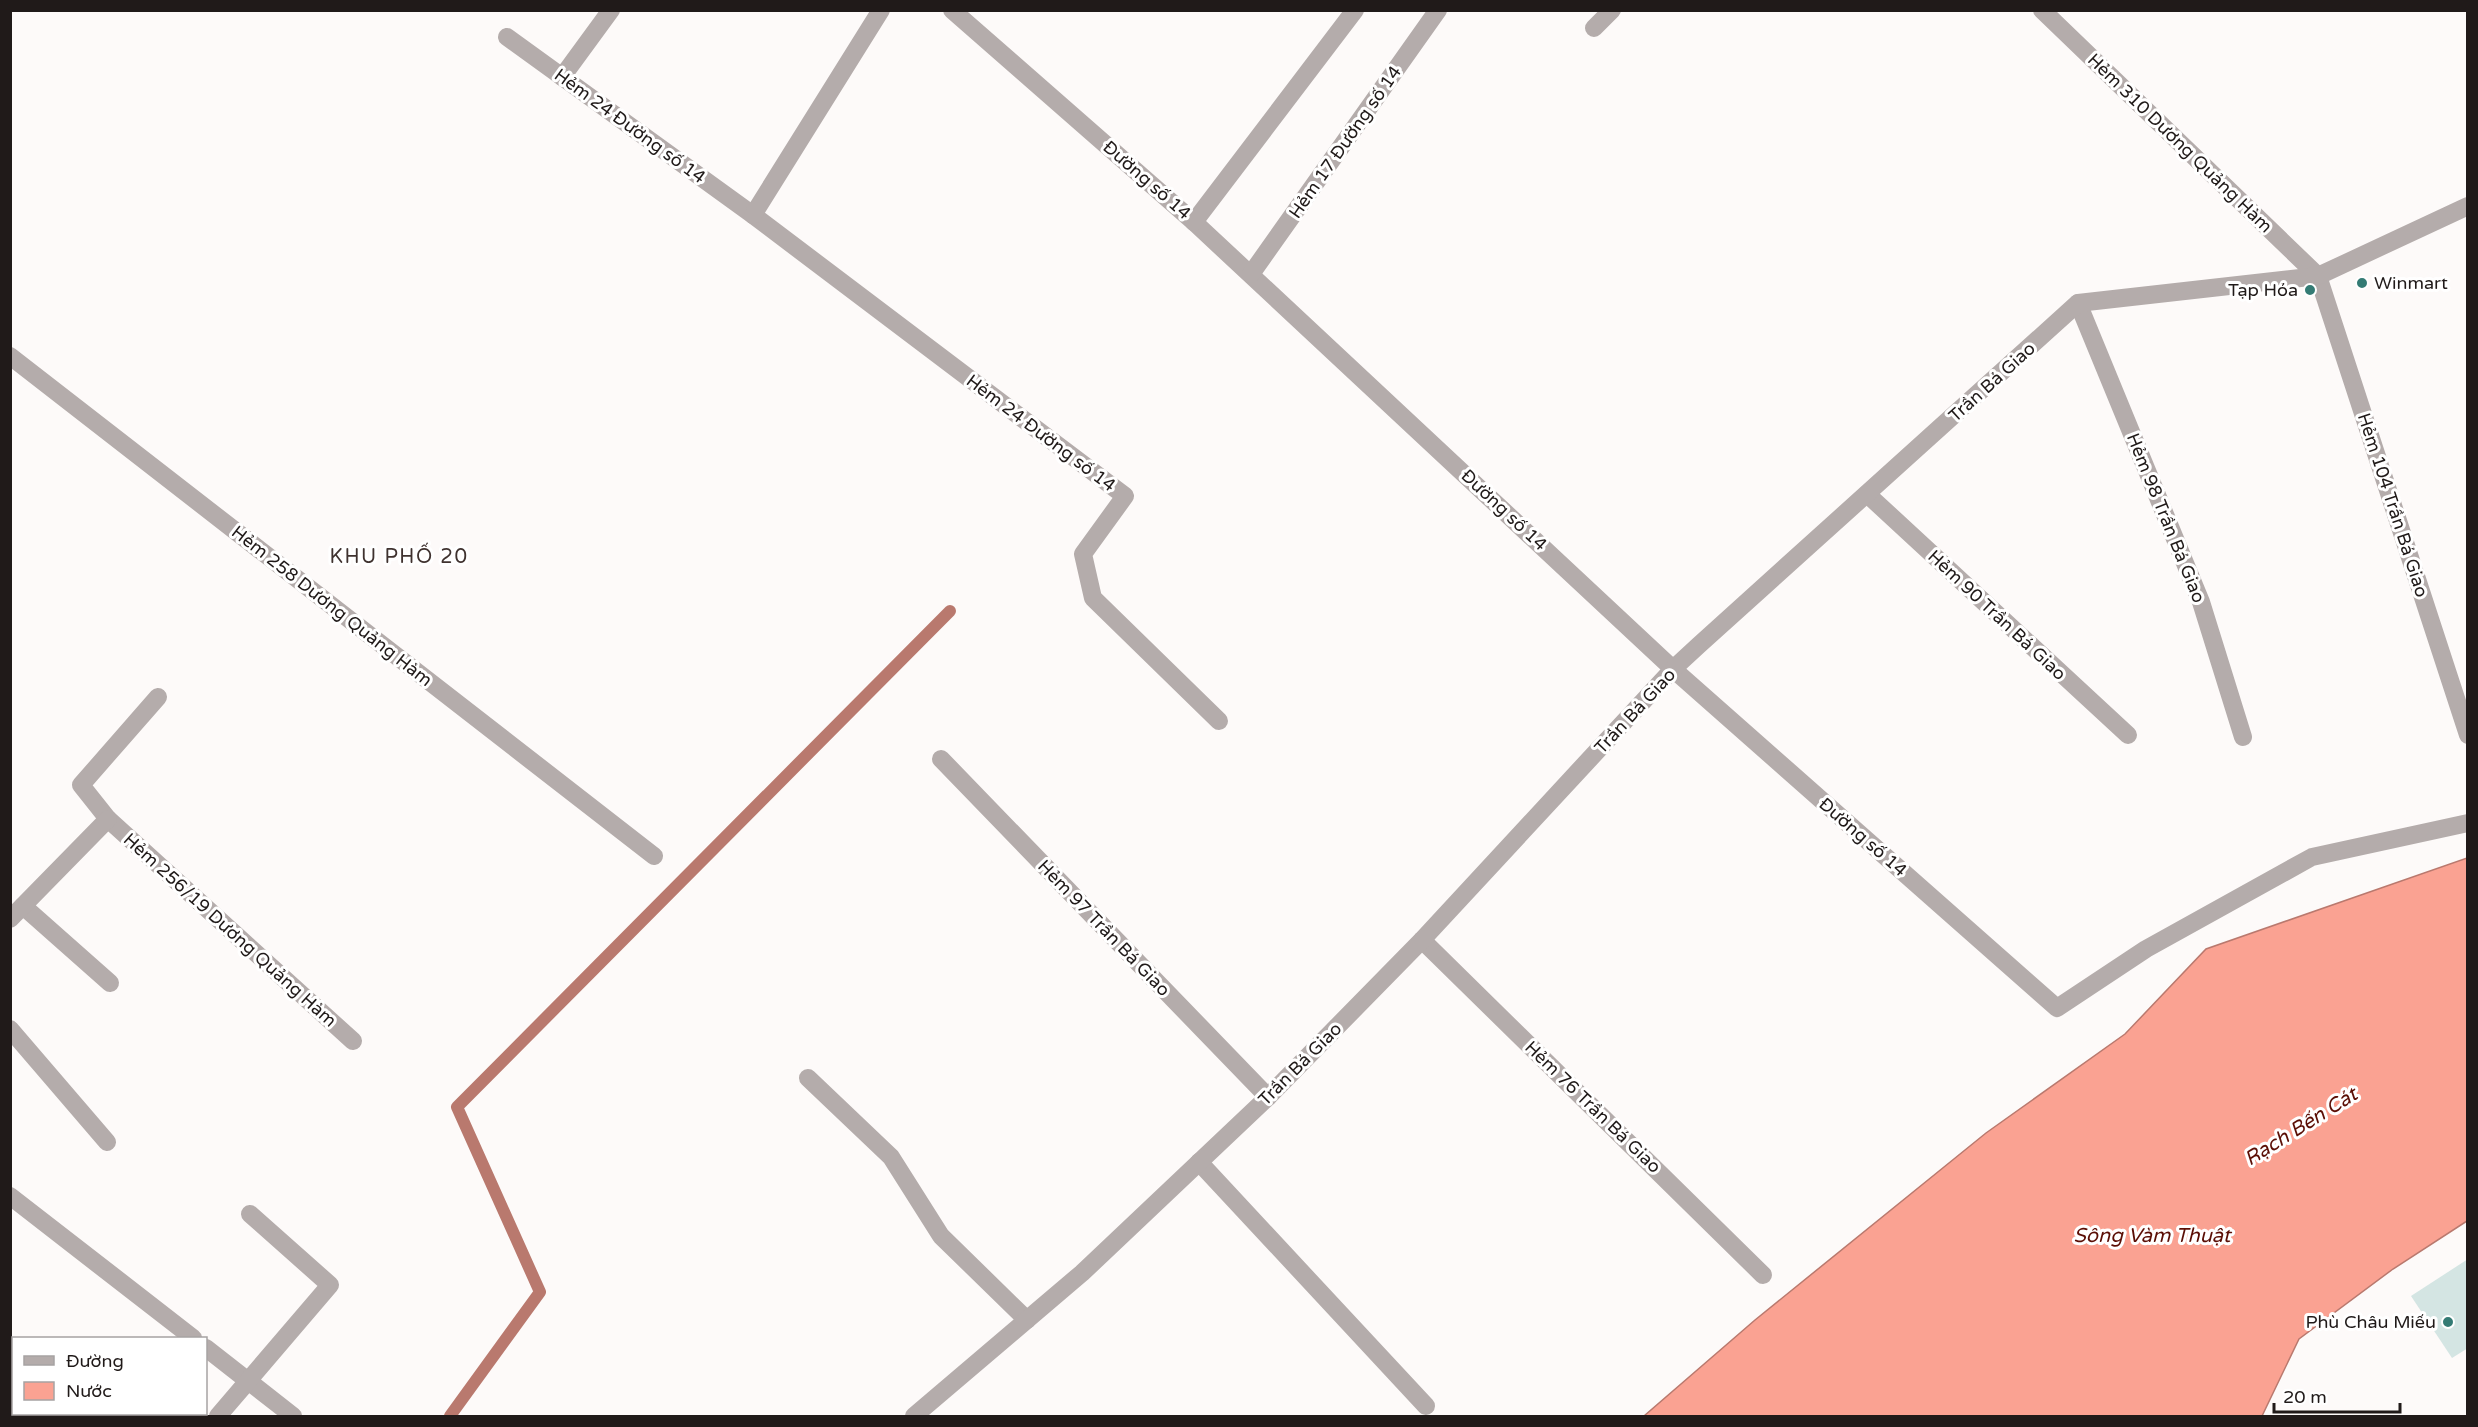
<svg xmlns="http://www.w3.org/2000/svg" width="2478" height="1427" viewBox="0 0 2478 1427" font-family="'Varela Round',sans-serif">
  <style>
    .water { fill: #faa292; stroke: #b9796e; stroke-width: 1.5 }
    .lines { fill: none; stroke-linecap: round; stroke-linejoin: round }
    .stream { stroke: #b9796e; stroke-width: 12 }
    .building { fill: #d4e5e3 }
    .minor { stroke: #b4acab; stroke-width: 18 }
    .poi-dot { fill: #347b74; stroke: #fff; stroke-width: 2 }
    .labels { text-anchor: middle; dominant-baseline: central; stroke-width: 6; stroke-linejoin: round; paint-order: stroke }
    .street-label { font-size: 18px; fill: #201a19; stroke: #fff }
    .poi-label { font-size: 18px; fill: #201a19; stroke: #fff; text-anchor: end }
    .neighbourhood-label { font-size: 20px; letter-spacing: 1.5px; fill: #3f322f; stroke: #fff }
    .water-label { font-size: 20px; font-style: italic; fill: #5b0e05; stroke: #fff }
  </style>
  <rect width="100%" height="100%" fill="#fdfaf9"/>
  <polygon class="water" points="2467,858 2467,1221 2393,1269 2299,1339 2262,1416 1644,1416 1755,1320 1986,1133 2125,1034 2206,949"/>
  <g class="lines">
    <polyline class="stream" points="450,1416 540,1292 457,1107 950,611"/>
  </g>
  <polygon class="building" points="2468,1259 2468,1348 2452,1358 2411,1296"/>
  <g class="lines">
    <g class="minor">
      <polyline points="952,10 1194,222 1673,669 2057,1008 2146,949 2312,857 2468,823"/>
      <polyline points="2042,10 2318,276 2468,735"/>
      <polyline points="1594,28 1612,10"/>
      <polyline points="507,37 753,215 1125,496 1083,554 1093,598 1219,721"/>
      <polyline points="562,77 611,10"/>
      <polyline points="753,215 881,10"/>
      <polyline points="1194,222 1355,10"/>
      <polyline points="1251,274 1438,10"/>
      <polyline points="2078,303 2201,602 2243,737"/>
      <polyline points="10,356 654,856"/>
      <polyline points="1867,494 2128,735"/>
      <polyline points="158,697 81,785 108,819 353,1041"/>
      <polyline points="941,759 1268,1097"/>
      <polyline points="23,906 110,983"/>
      <polyline points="10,919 108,819"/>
      <polyline points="1422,940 1763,1275"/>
      <polyline points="10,1029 107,1142"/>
      <polyline points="808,1078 891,1157 941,1236 1027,1320"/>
      <polyline points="1199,1162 1426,1406"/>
      <polyline points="10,1196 193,1338"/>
      <polyline points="206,1348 293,1416"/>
      <polyline points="10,1411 17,1416"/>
      <polyline points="218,1416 330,1285 250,1214"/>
      <polyline points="914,1416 1082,1273 1268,1097 1422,940 1673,669 1699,645 2078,303 2318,276 2468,206"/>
    </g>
  </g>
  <g class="poi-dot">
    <circle cx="2362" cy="283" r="6"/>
    <circle cx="2310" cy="290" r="6"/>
    <circle cx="2448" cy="1322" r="6"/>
  </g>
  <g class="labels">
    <g class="street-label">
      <text transform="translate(630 126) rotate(36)">Hẻm 24 Đường số 14</text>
      <text transform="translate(1345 142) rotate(-55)">Hẻm 17 Đường số 14</text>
      <text transform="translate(2180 143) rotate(44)">Hẻm 310 Dương Quảng Hàm</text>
      <text transform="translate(1147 180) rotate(41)">Đường số 14</text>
      <text transform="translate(1992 382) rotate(-42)">Trần Bá Giao</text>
      <text transform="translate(1041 433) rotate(37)">Hẻm 24 Đường số 14</text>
      <text transform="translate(2393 505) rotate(72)">Hẻm 104 Trần Bá Giao</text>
      <text transform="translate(1504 510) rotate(43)">Đường số 14</text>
      <text transform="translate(2166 518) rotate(68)">Hẻm 98 Trần Bá Giao</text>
      <text transform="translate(332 606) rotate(38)">Hẻm 258 Dương Quảng Hàm</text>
      <text transform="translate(1997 615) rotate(43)">Hẻm 90 Trần Bá Giao</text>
      <text transform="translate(1635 711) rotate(-47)">Trần Bá Giao</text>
      <text transform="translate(1863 837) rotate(41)">Đường số 14</text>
      <text transform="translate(1104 928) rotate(46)">Hẻm 97 Trần Bá Giao</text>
      <text transform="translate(230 930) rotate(42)">Hẻm 256/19 Dương Quảng Hàm</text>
      <text transform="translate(1300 1064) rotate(-45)">Trần Bá Giao</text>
      <text transform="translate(1593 1107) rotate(44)">Hẻm 76 Trần Bá Giao</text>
    </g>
    <g class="poi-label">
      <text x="2374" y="283" text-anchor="start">Winmart</text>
      <text x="2298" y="290">Tạp Hóa</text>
      <text x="2436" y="1322">Phù Châu Miếu</text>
    </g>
    <g class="neighbourhood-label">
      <text x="399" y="557">KHU PHỐ 20</text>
    </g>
    <g class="water-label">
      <text transform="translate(2301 1127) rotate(-32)">Rạch Bến Cát</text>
      <text x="2152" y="1236">Sông Vàm Thuật</text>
    </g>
  </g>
  <rect width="2478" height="1427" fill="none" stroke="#201a19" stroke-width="24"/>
  <rect x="12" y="1337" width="195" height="78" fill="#ffffff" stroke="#a6a3a3" stroke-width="1.5"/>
  <rect x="24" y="1356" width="30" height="9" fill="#b4acab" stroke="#a6a3a3" stroke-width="1.5"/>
  <text x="66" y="1367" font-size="18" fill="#201a19">Đường</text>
  <rect x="24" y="1382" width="30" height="18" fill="#faa292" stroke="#a6a3a3" stroke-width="1.5"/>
  <text x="66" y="1397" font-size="18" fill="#201a19">Nước</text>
  <path d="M2274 1403v9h126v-9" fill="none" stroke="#201a19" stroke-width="3"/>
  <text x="2283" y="1403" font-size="18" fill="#201a19" stroke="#ffffff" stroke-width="4.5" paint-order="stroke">20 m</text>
</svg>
